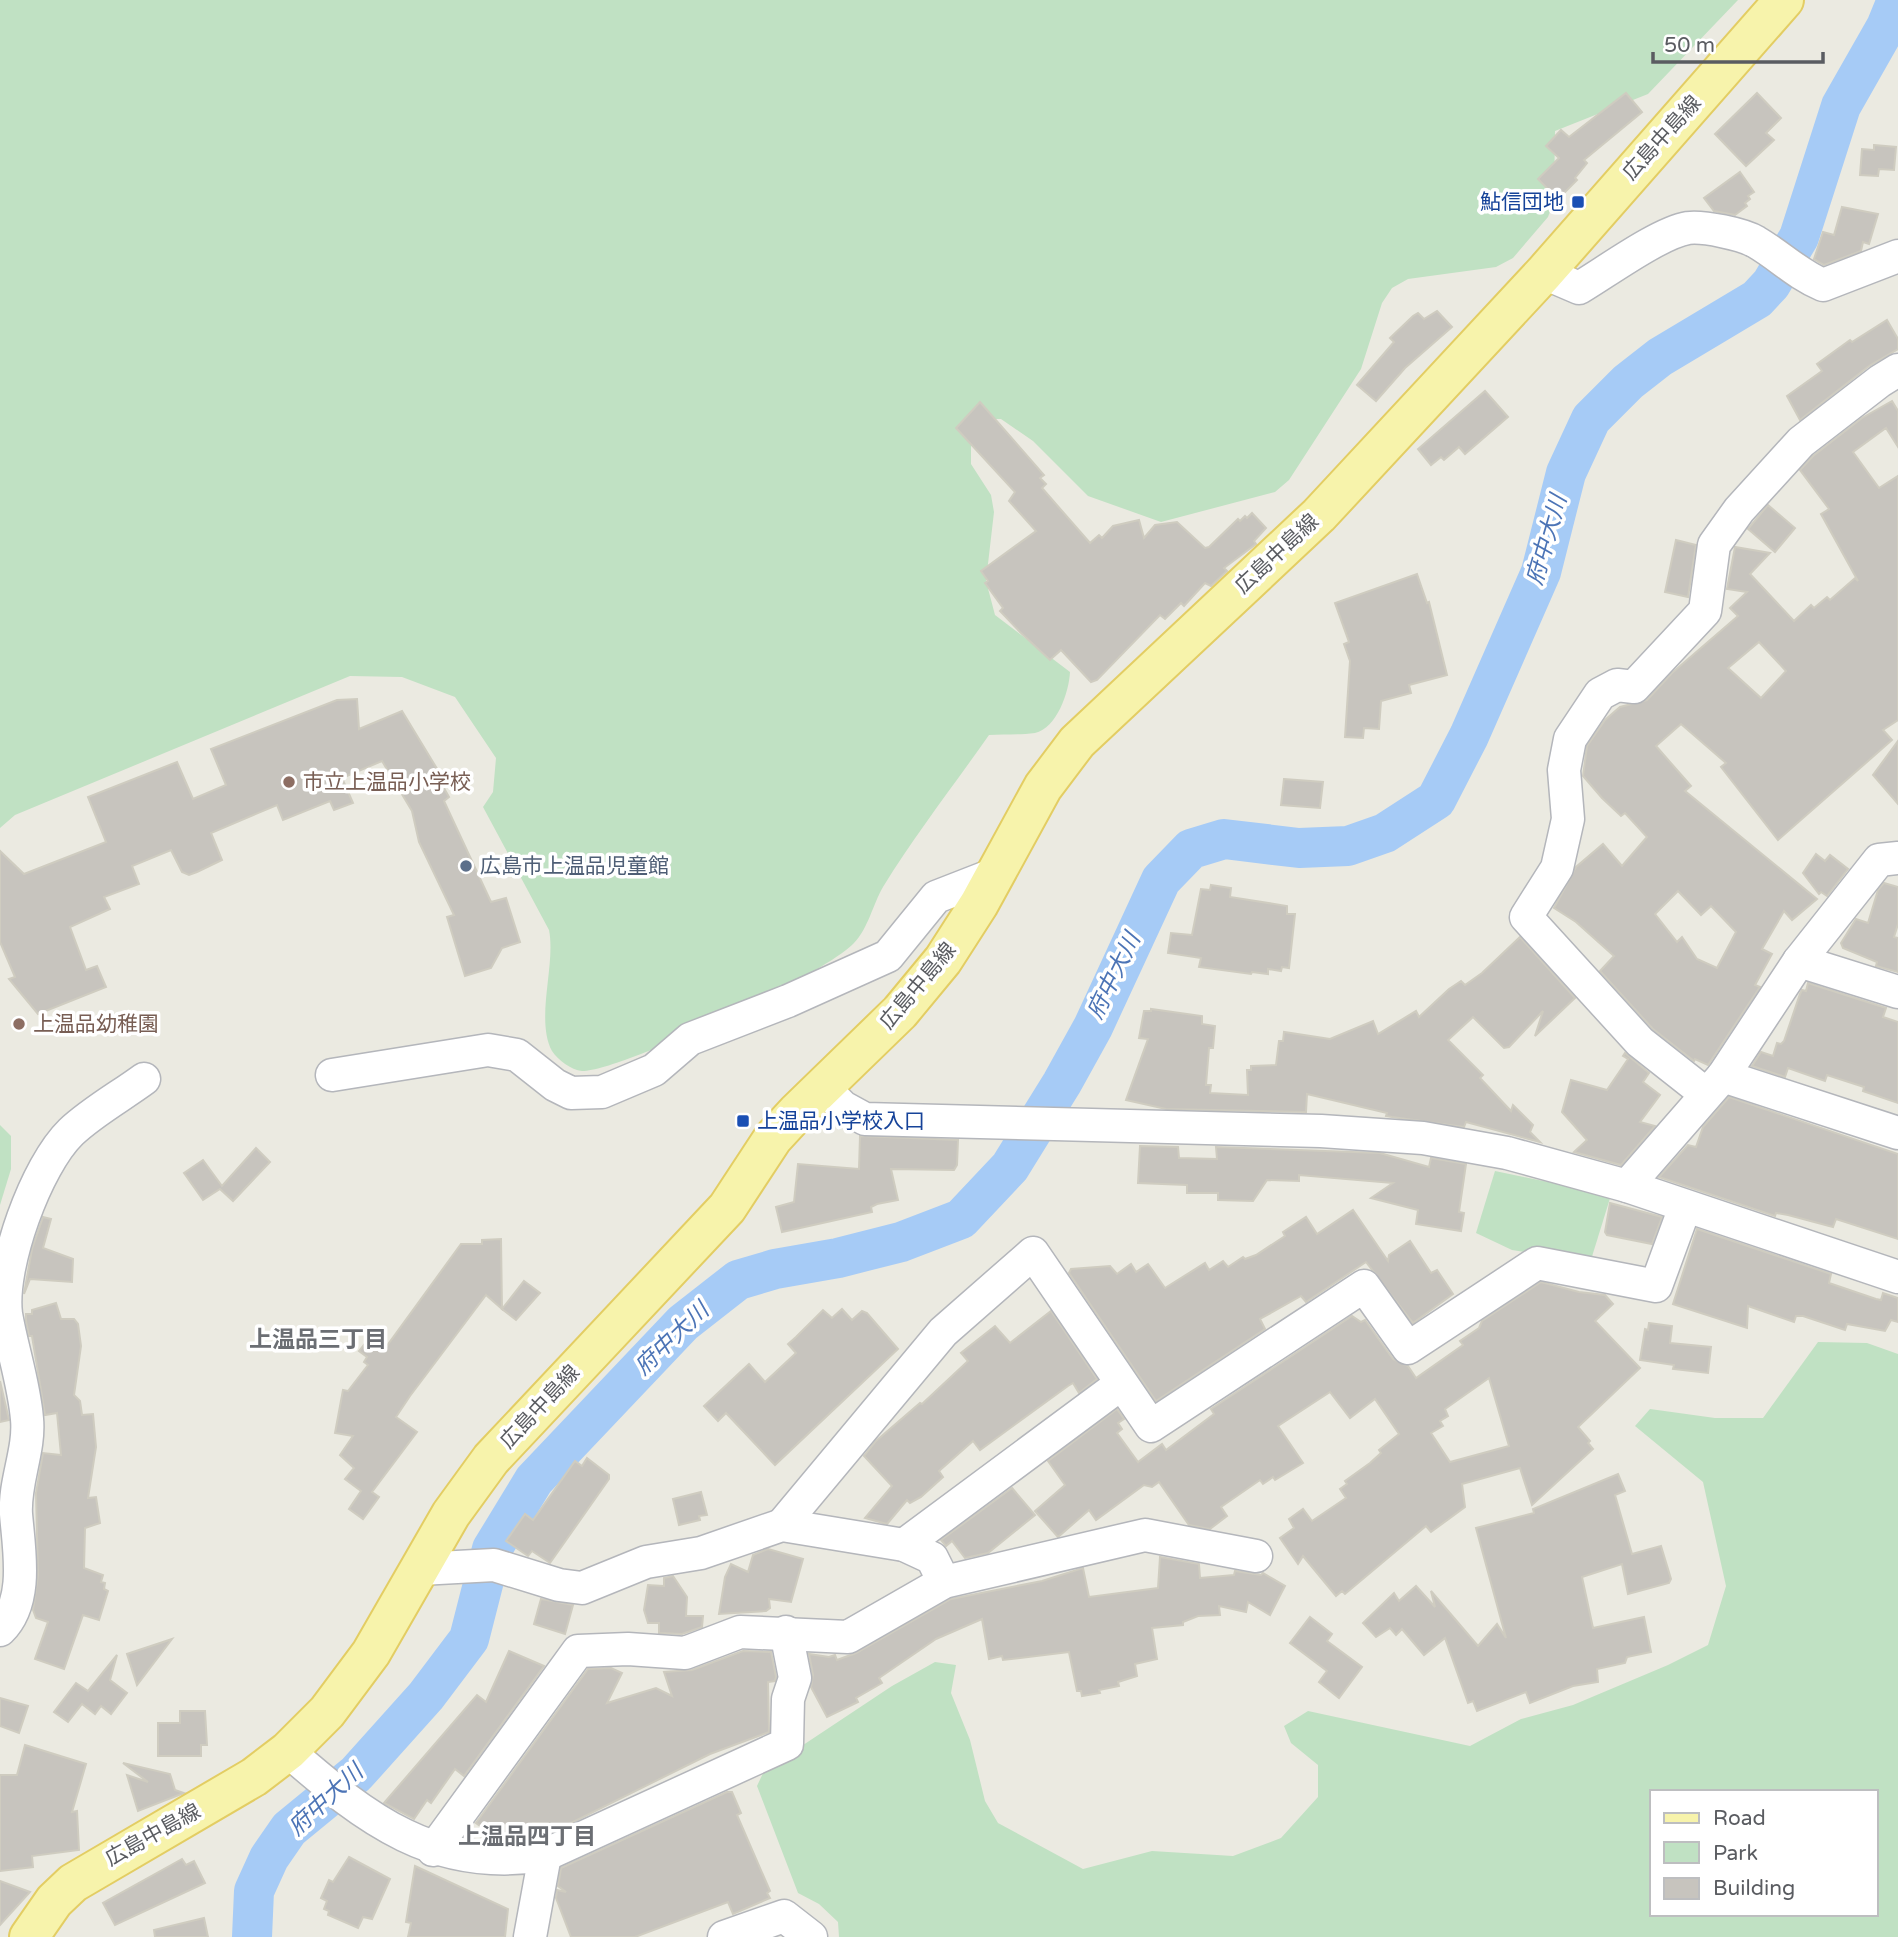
<svg xmlns="http://www.w3.org/2000/svg" width="1898" height="1937" viewBox="0 0 1898 1937" font-family="'Varela Round','Noto Sans JP',sans-serif">
  <style>
    .green { fill: #c0e1c3; fill-rule: evenodd }
    .lines { fill: none; stroke-linecap: round; stroke-linejoin: round }
    .river { stroke: #a6cbf6; stroke-width: 40 }
    .building { fill: #c7c4be; stroke: #cfccc0; stroke-width: 2; fill-rule: evenodd }
    .minor-casing { stroke: #b4b6bb; stroke-width: 35 }
    .major-casing { stroke: #e3cd63; stroke-width: 42 }
    .minor { stroke: #fff; stroke-width: 32 }
    .major { stroke: #f7f3ab; stroke-width: 38 }
    .transit-dot { fill: #1a4fb4; stroke: #fff; stroke-width: 2.5 }
    .education-dot { fill: #8d6e63; stroke: #fff; stroke-width: 2.5 }
    .service-dot { fill: #5c6f8a; stroke: #fff; stroke-width: 2.5 }
    .labels { text-anchor: middle; dominant-baseline: central; stroke-width: 7; stroke-linejoin: round; paint-order: stroke }
    .street-label { font-size: 21px; fill: #5a5c61; stroke: #fff }
    .transit-label { font-size: 21px; fill: #164399; stroke: #fff; text-anchor: end }
    .education-label { font-size: 21px; fill: #785e54; stroke: #fff; text-anchor: start }
    .service-label { font-size: 21px; fill: #4e5e75; stroke: #fff; text-anchor: start }
    .water-label { font-size: 23px; font-style: italic; fill: #4c74b6; stroke: #fff }
    .neighbourhood-label { font-size: 23px; font-weight: bold; fill: #6b6e73; stroke: #fff }
  </style>
  <rect width="100%" height="100%" fill="#ebeae1"/>
  <g class="green">
    <path d="M 0,0 L 1738,0 L 1648,94 L 1555,131 L 1554,201 L 1548,217 L 1513,258 L 1496,267 L 1408,279 L 1392,288 L 1382,303 L 1361,369 L 1289,480 L 1275,492 L 1161,522 L 1088,496 L 1033,441 L 1001,419 L 983,419 L 971,431 L 971,464 L 991,495 L 994,512 L 986,581 L 995,615 L 1070,672 C 1069,692 1057,728 1035,733 C 1020,735 1003,734 989,735 C 954,785 915,835 883,887 C 873,904 868,929 854,943 C 827,973 620,1072 582,1071 C 571,1070 558,1060 552,1051 C 535,1019 556,965 549,930 L 483,807 L 493,792 L 496,758 L 455,697 L 402,677 L 350,676 L 15,815 L 0,828 Z"/>
    <polygon points="0,1125 11,1136 11,1169 0,1205"/>
    <polygon points="1495,1171 1611,1195 1590,1263 1512,1250 1476,1233"/>
    <path d="M 1818,1342 L 1867,1343 L 1898,1354 L 1898,1937 L 839,1937 L 838,1922 L 819,1904 L 798,1893 L 757,1786 L 764,1771 L 892,1686 L 935,1662 L 956,1665 L 951,1693 L 970,1740 L 985,1801 L 998,1823 L 1083,1869 L 1152,1851 L 1233,1856 L 1281,1838 L 1318,1797 L 1318,1765 L 1291,1743 L 1284,1726 L 1308,1711 L 1470,1746 L 1521,1719 L 1573,1705 L 1668,1665 L 1708,1645 L 1726,1586 L 1703,1482 L 1635,1426 L 1650,1409 L 1715,1418 L 1763,1418 ZM 1651,1792 L 1875,1792 L 1875,1914 L 1651,1914 Z"/>
  </g>
  <g class="lines">
    <polyline class="river" points="252,1937 254,1891 269,1858 289,1829 356,1774 426,1696 469,1639 492,1549 534,1480 683,1323 738,1280 775,1269 838,1258 901,1242 961,1219 1010,1167 1062,1083 1093,1027 1161,880 1191,849 1224,839 1299,848 1348,846 1385,833 1436,800 1469,736 1541,572 1566,473 1591,419 1628,382 1660,357 1757,299 1771,284 1799,237 1841,106 1886,27 1897,0"/>
  </g>
  <g class="building">
    <polygon points="1626,93 1642,112 1584,160 1587,163 1575,178 1577,180 1558,199 1538,179 1559,158 1546,146 1561,130 1569,137"/>
    <polygon points="1757,93 1781,118 1766,133 1774,140 1746,166 1715,134"/>
    <polygon points="1874,145 1896,147 1894,170 1879,169 1878,176 1860,175 1862,149 1874,150"/>
    <polygon points="1740,172 1754,192 1748,196 1750,199 1745,203 1747,206 1735,215 1714,211 1704,198"/>
    <polygon points="1842,207 1878,214 1869,244 1863,242 1861,251 1824,265 1814,259 1823,232 1834,235"/>
    <polygon points="1437,311 1452,327 1405,368 1376,401 1357,385 1394,342 1390,338 1413,316 1418,313 1424,319"/>
    <polygon points="1887,320 1898,339 1898,349 1869,366 1800,420 1787,396 1822,371 1817,364 1850,340 1852,342"/>
    <polygon points="1485,391 1508,417 1465,454 1459,447 1444,460 1441,457 1431,465 1418,449"/>
    <path d="M 1892,401 L 1898,411 L 1898,447 L 1886,428 L 1853,452 L 1879,488 L 1898,476 L 1898,720 L 1883,730 L 1892,740 L 1778,840 L 1721,767 L 1726,763 L 1681,724 L 1656,746 L 1691,786 L 1685,791 L 1817,899 L 1792,920 L 1784,911 L 1762,949 L 1772,954 L 1755,985 L 1760,987 L 1708,1065 L 1695,1059 L 1694,1061 L 1653,1029 L 1600,971 L 1614,956 L 1576,922 L 1554,908 L 1576,867 L 1603,844 L 1622,866 L 1647,837 L 1625,813 L 1621,816 L 1602,798 L 1583,776 L 1587,746 L 1605,720 L 1620,707 L 1647,700 L 1672,673 L 1738,616 L 1730,608 L 1747,592 L 1727,589 L 1735,547 L 1770,553 L 1750,574 L 1794,621 L 1811,605 L 1814,608 L 1827,597 L 1830,600 L 1855,578 L 1858,581 L 1821,514 L 1829,509 L 1800,470 L 1813,456 L 1862,418 ZM 1759,642 L 1786,671 L 1761,698 L 1728,668 ZM 1678,891 L 1701,915 L 1711,906 L 1736,932 L 1717,968 L 1697,959 L 1682,937 L 1677,942 L 1655,914 Z"/>
    <polygon points="980,402 1044,475 1040,478 1046,484 1042,488 1090,543 1099,535 1102,538 1113,526 1139,520 1144,538 1155,525 1177,522 1205,548 1209,547 1238,519 1240,521 1245,516 1247,518 1252,513 1266,528 1254,541 1256,544 1224,568 1227,571 1211,586 1205,583 1184,606 1181,603 1165,619 1160,615 1097,680 1091,682 1061,650 1050,660 1020,632 1000,611 1003,608 985,583 988,581 981,571 1036,531 1009,501 1015,492 956,428"/>
    <polygon points="1768,505 1795,528 1775,552 1748,529"/>
    <polygon points="1676,540 1696,545 1688,597 1665,592"/>
    <polygon points="1417,574 1427,603 1429,602 1447,675 1409,685 1411,693 1381,701 1379,729 1364,728 1363,738 1345,737 1350,661 1344,644 1349,642 1335,603"/>
    <polygon points="357,699 359,729 402,711 439,772 436,774 449,797 444,801 491,902 506,898 520,942 502,948 491,968 465,976 447,917 454,915 419,842 412,811 382,761 342,778 353,803 334,810 330,801 283,820 277,805 211,833 222,860 197,872 189,875 182,872 171,850 132,866 139,884 104,897 110,909 70,927 86,970 97,966 106,987 38,1014 9,979 15,977 0,942 0,851 24,874 106,842 88,797 177,762 193,799 226,785 211,749 337,700"/>
    <polygon points="1898,741 1898,804 1873,775"/>
    <polygon points="1284,779 1323,782 1320,808 1281,805"/>
    <polygon points="1816,854 1825,861 1830,855 1848,869 1827,896 1821,892 1819,894 1803,873"/>
    <polygon points="1884,883 1898,887 1898,924 1894,937 1898,938 1898,972 1876,966 1877,962 1843,948 1841,943 1856,919 1868,923 1878,890"/>
    <polygon points="1211,885 1231,888 1230,897 1287,906 1287,914 1295,914 1289,968 1282,967 1281,971 1268,969 1268,974 1252,972 1251,974 1199,967 1201,958 1168,953 1171,933 1192,935 1201,889 1210,890"/>
    <polygon points="1520,937 1575,998 1535,1036 1543,1011 1509,1047 1504,1048 1473,1017 1448,1040 1483,1075 1480,1078 1511,1111 1513,1105 1533,1125 1530,1132 1540,1142 1466,1122 1464,1127 1392,1117 1386,1116 1387,1113 1307,1094 1306,1112 1166,1109 1126,1100 1148,1039 1139,1038 1144,1011 1151,1011 1151,1009 1202,1016 1202,1024 1215,1026 1213,1048 1209,1048 1206,1085 1211,1085 1210,1093 1248,1095 1247,1070 1251,1070 1251,1066 1276,1065 1279,1041 1283,1041 1284,1032 1330,1039 1373,1021 1378,1034 1416,1011 1419,1017 1449,989 1461,981 1465,985 1482,973"/>
    <polygon points="1808,983 1886,1008 1883,1017 1898,1022 1898,1103 1863,1091 1864,1087 1827,1075 1825,1081 1788,1068 1785,1077 1752,1066 1761,1052 1773,1056 1777,1043 1781,1044 1784,1041 1800,994 1802,990 1806,991"/>
    <polygon points="1625,1053 1649,1073 1643,1082 1660,1095 1640,1122 1655,1126 1621,1165 1574,1152 1587,1140 1562,1112 1571,1080 1607,1090 1628,1059 1623,1056"/>
    <polygon points="1729,1097 1898,1154 1898,1239 1836,1219 1833,1227 1788,1215 1776,1213 1775,1216 1659,1177 1688,1145 1696,1147 1703,1127"/>
    <polygon points="860,1136 958,1140 957,1165 954,1170 891,1169 898,1200 877,1204 871,1207 872,1212 782,1232 776,1207 794,1202 798,1164 859,1169"/>
    <polygon points="1140,1146 1178,1147 1179,1158 1217,1159 1216,1147 1380,1153 1429,1167 1431,1158 1466,1164 1459,1212 1464,1213 1461,1231 1416,1224 1418,1210 1371,1198 1393,1183 1299,1175 1299,1181 1267,1180 1253,1201 1218,1200 1218,1193 1187,1193 1187,1185 1138,1183"/>
    <polygon points="256,1148 270,1162 233,1201 220,1189 203,1200 184,1173 203,1160 222,1186"/>
    <polygon points="1610,1203 1662,1217 1652,1244 1607,1235 1605,1232"/>
    <polygon points="1353,1210 1388,1261 1389,1255 1410,1241 1431,1273 1437,1270 1453,1294 1413,1323 1366,1262 1306,1302 1301,1296 1260,1319 1265,1329 1156,1401 1069,1273 1071,1269 1110,1266 1117,1274 1131,1264 1136,1272 1148,1264 1165,1288 1205,1263 1209,1270 1223,1261 1228,1267 1243,1257 1245,1259 1256,1255 1285,1236 1283,1232 1306,1217 1317,1234"/>
    <polygon points="43,1217 51,1219 43,1248 73,1259 72,1282 30,1279 24,1294 32,1249"/>
    <polygon points="1697,1229 1831,1274 1829,1283 1876,1299 1881,1300 1883,1293 1898,1298 1898,1322 1891,1320 1885,1331 1847,1324 1845,1330 1803,1316 1796,1316 1794,1322 1748,1306 1747,1328 1673,1304"/>
    <polygon points="501,1239 502,1309 486,1295 410,1396 396,1417 417,1432 372,1492 379,1497 363,1519 349,1509 361,1491 345,1479 354,1468 340,1455 353,1436 335,1433 343,1390 348,1391 368,1365 364,1362 367,1357 359,1351 371,1336 386,1347 461,1244 482,1244 482,1240"/>
    <polygon points="524,1281 540,1293 516,1320 502,1309"/>
    <path d="M 1541,1282 L 1579,1292 L 1605,1295 L 1613,1304 L 1595,1321 L 1640,1368 L 1578,1427 L 1590,1441 L 1588,1443 L 1593,1449 L 1532,1505 L 1520,1468 L 1462,1484 L 1465,1507 L 1431,1532 L 1426,1526 L 1345,1594 L 1342,1591 L 1336,1596 L 1303,1556 L 1298,1564 L 1280,1538 L 1294,1528 L 1289,1519 L 1303,1509 L 1312,1521 L 1346,1498 L 1340,1489 L 1347,1484 L 1345,1481 L 1370,1463 L 1381,1453 L 1379,1450 L 1399,1434 L 1375,1399 L 1350,1418 L 1330,1392 L 1278,1426 L 1303,1463 L 1275,1480 L 1273,1477 L 1263,1484 L 1260,1480 L 1221,1507 L 1227,1516 L 1210,1529 L 1189,1525 L 1159,1482 L 1152,1487 L 1144,1485 L 1096,1520 L 1089,1510 L 1058,1537 L 1035,1511 L 1065,1485 L 1048,1461 L 1117,1409 L 1124,1419 L 1118,1423 L 1122,1429 L 1117,1433 L 1138,1462 L 1162,1444 L 1166,1450 L 1214,1414 L 1211,1409 L 1352,1316 L 1361,1322 L 1365,1320 L 1393,1359 L 1408,1366 L 1416,1378 L 1463,1345 L 1460,1341 L 1479,1328 L 1482,1321 ZM 1489,1378 L 1509,1446 L 1450,1462 L 1431,1433 L 1443,1426 L 1440,1421 L 1448,1416 L 1445,1409 Z"/>
    <polygon points="56,1303 61,1319 74,1319 78,1324 81,1346 74,1395 80,1401 82,1415 93,1414 96,1447 88,1498 96,1497 100,1523 85,1528 84,1568 103,1575 101,1582 105,1583 104,1589 108,1591 99,1620 83,1615 64,1669 35,1659 48,1622 36,1618 33,1610 38,1575 36,1493 43,1453 61,1455 57,1413 45,1415 32,1336 29,1336 26,1321 26,1314 32,1314 32,1310"/>
    <polygon points="842,1309 852,1320 862,1311 867,1313 898,1349 775,1465 726,1413 718,1421 704,1406 749,1364 765,1382 796,1353 788,1344 796,1337 823,1310 832,1318"/>
    <polygon points="1051,1311 1097,1379 1079,1393 1073,1383 1068,1386 980,1450 973,1441 939,1471 943,1477 921,1497 910,1503 907,1500 887,1524 865,1518 892,1486 864,1456 876,1441 920,1403 922,1404 968,1361 961,1353 995,1326 1010,1343"/>
    <polygon points="1649,1323 1672,1326 1670,1343 1711,1347 1708,1373 1673,1369 1674,1365 1640,1360 1645,1329 1648,1330"/>
    <polygon points="0,1381 9,1420 0,1422"/>
    <polygon points="587,1458 609,1475 609,1479 550,1563 532,1551 528,1556 506,1541 525,1514 533,1520 575,1461 582,1466"/>
    <polygon points="1618,1474 1625,1491 1615,1495 1632,1554 1661,1546 1671,1579 1669,1583 1628,1594 1622,1564 1582,1577 1593,1628 1644,1617 1651,1652 1627,1657 1625,1663 1597,1669 1598,1682 1573,1686 1530,1703 1526,1692 1477,1711 1473,1701 1468,1703 1445,1638 1424,1655 1402,1629 1396,1635 1390,1628 1376,1637 1363,1623 1394,1593 1399,1601 1416,1586 1435,1607 1431,1591 1478,1646 1497,1624 1506,1638 1476,1528 1534,1513 1533,1509"/>
    <polygon points="1012,1488 1035,1515 988,1553 965,1558 952,1541 946,1546 941,1540"/>
    <polygon points="701,1492 707,1515 699,1516 700,1520 679,1525 673,1499"/>
    <polygon points="768,1549 803,1559 791,1602 769,1599 770,1608 766,1611 719,1614 725,1577 731,1564 748,1572 753,1555"/>
    <polygon points="1160,1557 1199,1564 1200,1578 1234,1575 1235,1571 1261,1575 1263,1573 1285,1586 1270,1615 1248,1602 1246,1612 1219,1606 1220,1615 1198,1616 1183,1622 1183,1625 1152,1628 1157,1659 1135,1664 1137,1676 1118,1682 1119,1686 1099,1690 1100,1693 1082,1696 1081,1691 1077,1691 1069,1652 1003,1660 1002,1656 989,1659 982,1619 936,1639 879,1678 882,1683 856,1698 858,1702 827,1717 811,1687 813,1675 809,1654 829,1657 835,1655 837,1660 856,1653 951,1599 1042,1581 1083,1568 1089,1597 1158,1588"/>
    <polygon points="673,1576 687,1597 686,1616 703,1616 702,1627 682,1634 659,1633 659,1623 648,1623 644,1610 648,1585 664,1586 664,1578"/>
    <polygon points="541,1599 573,1605 565,1634 534,1624"/>
    <polygon points="1310,1617 1332,1634 1327,1641 1362,1667 1339,1698 1319,1682 1327,1671 1290,1643"/>
    <polygon points="172,1639 137,1685 127,1654"/>
    <polygon points="509,1651 544,1666 464,1776 455,1769 431,1803 427,1800 414,1819 384,1803 477,1695 486,1702"/>
    <polygon points="743,1651 771,1652 776,1677 775,1681 768,1682 769,1732 710,1754 567,1825 533,1823 523,1837 505,1840 494,1839 495,1837 476,1823 588,1669 611,1668 622,1673 607,1703 656,1688 672,1696 664,1672 692,1670"/>
    <polygon points="117,1655 110,1680 127,1693 111,1714 101,1706 95,1714 82,1704 68,1722 54,1712 76,1683 88,1691"/>
    <polygon points="0,1698 28,1706 19,1733 0,1726"/>
    <polygon points="180,1711 205,1711 207,1745 201,1745 201,1756 158,1756 158,1723 180,1723"/>
    <polygon points="25,1745 86,1764 72,1812 77,1811 79,1850 32,1856 33,1867 0,1871 0,1775 17,1775"/>
    <polygon points="123,1763 170,1774 175,1790 184,1793 138,1811 127,1775 148,1782"/>
    <polygon points="727,1792 732,1792 741,1813 737,1815 770,1891 767,1893 770,1898 733,1914 728,1902 635,1937 571,1937 556,1898 557,1890 566,1892 558,1886 561,1868"/>
    <polygon points="349,1857 390,1879 372,1919 363,1917 358,1928 328,1915 329,1911 324,1909 327,1901 321,1898 329,1880 333,1882"/>
    <polygon points="182,1859 186,1865 194,1861 205,1883 115,1925 103,1903"/>
    <polygon points="415,1866 508,1909 505,1937 408,1937 411,1923 406,1922"/>
    <polygon points="0,1881 30,1892 0,1925"/>
    <polygon points="204,1918 208,1937 155,1937 154,1930"/>
  </g>
  <g class="lines">
    <defs>
      <g id="minor">
        <path d="M 1544,273 L 1579,288 C 1606,272 1659,233 1688,228 C 1703,226 1743,234 1756,242 C 1780,256 1797,274 1823,285 L 1898,256"/>
        <polyline points="1799,961 1898,992"/>
        <polyline points="332,1075 488,1050 517,1055 555,1085 571,1093 602,1092 654,1070 690,1039 788,1001 888,956 936,897 995,874"/>
        <polyline points="1723,1076 1898,1133"/>
        <polyline points="822,1086 843,1107 865,1119 1321,1131 1423,1138 1507,1153 1627,1186 1898,1277"/>
        <polyline points="1706,1094 1640,1042 1526,917 1557,868 1568,819 1564,770 1570,739 1600,694 1617,685 1634,687 1705,611 1714,545 1739,510 1801,442 1880,381 1898,370"/>
        <polyline points="1627,1186 1723,1076 1799,961 1879,860 1898,858"/>
        <polyline points="782,1525 943,1332 1033,1253 1151,1426 1364,1286 1408,1348 1537,1263 1656,1286 1685,1207"/>
        <polyline points="904,1545 1121,1384"/>
        <polyline points="420,1569 494,1565 559,1585 582,1588 646,1562 701,1553 782,1525 904,1545 932,1558 944,1582"/>
        <path d="M 0,1630 C 29,1602 19,1550 16,1514 C 14,1482 30,1450 27,1419 C 24,1383 12,1349 6,1314 C 0,1266 36,1166 71,1132 C 92,1112 121,1096 144,1079"/>
        <path d="M 288,1751 C 366,1819 435,1873 545,1855 L 787,1744 L 788,1699 L 795,1678 L 786,1632"/>
        <polyline points="433,1850 578,1651 628,1649 685,1653 740,1632 848,1637 944,1582 1145,1535 1256,1556"/>
        <polyline points="530,1937 545,1855"/>
        <polyline points="724,1937 784,1916 811,1937"/>
      </g>
      <polyline id="major" points="29,1937 54,1901 73,1883 254,1777 288,1751 327,1712 371,1653 451,1514 491,1459 727,1208 773,1138 797,1112 900,1012 943,960 979,904 1043,787 1077,742 1319,515 1544,273 1784,0"/>
    </defs>
    <use href="#minor" class="minor-casing"/>
    <use href="#major" class="major-casing"/>
    <use href="#minor" class="minor"/>
    <use href="#major" class="major"/>
  </g>
  <g class="transit-dot">
    <rect x="1571" y="195" width="14" height="14" rx="3.5"/>
    <rect x="736" y="1114" width="14" height="14" rx="3.5"/>
  </g>
  <g class="education-dot">
    <circle cx="289" cy="782" r="7"/>
    <circle cx="19" cy="1024" r="7"/>
  </g>
  <circle class="service-dot" cx="466" cy="866" r="7"/>
  <g class="labels">
    <g class="street-label">
      <text transform="translate(1662 138) rotate(-48)">広島中島線</text>
      <text transform="translate(1277 554) rotate(-43)">広島中島線</text>
      <text transform="translate(918 986) rotate(-50)">広島中島線</text>
      <text transform="translate(540 1407) rotate(-47)">広島中島線</text>
      <text transform="translate(153 1835) rotate(-29)">広島中島線</text>
    </g>
    <g class="transit-label">
      <text x="1564" y="202">鮎信団地</text>
      <text x="757" y="1121" text-anchor="start">上温品小学校入口</text>
    </g>
    <g class="education-label">
      <text x="303" y="782">市立上温品小学校</text>
      <text x="33" y="1024">上温品幼稚園</text>
    </g>
    <g class="service-label">
      <text x="480" y="866">広島市上温品児童館</text>
    </g>
    <g class="water-label">
      <text transform="translate(1547 540) rotate(-74)">府中大川</text>
      <text transform="translate(1114 976) rotate(-64)">府中大川</text>
      <text transform="translate(672 1339) rotate(-44)">府中大川</text>
      <text transform="translate(326 1800) rotate(-43)">府中大川</text>
    </g>
    <g class="neighbourhood-label">
      <text x="318" y="1340">上温品三丁目</text>
      <text x="527" y="1837">上温品四丁目</text>
    </g>
  </g>
  <rect x="1650" y="1790" width="228" height="126" fill="#ffffff" stroke="#bdbec0" stroke-width="2"/>
  <rect x="1664" y="1813" width="35" height="10" fill="#f7f3ab" stroke="#bdbec0" stroke-width="2"/>
  <text x="1713" y="1825" font-size="21" fill="#5a5c61">Road</text>
  <rect x="1664" y="1842" width="35" height="21" fill="#c0e1c3" stroke="#bdbec0" stroke-width="2"/>
  <text x="1713" y="1860" font-size="21" fill="#5a5c61">Park</text>
  <rect x="1664" y="1878" width="35" height="21" fill="#c7c4be" stroke="#bdbec0" stroke-width="2"/>
  <text x="1713" y="1895" font-size="21" fill="#5a5c61">Building</text>
  <path d="M1653 52v10h170v-10" fill="none" stroke="#5a5c61" stroke-width="3.5"/>
  <text x="1664" y="52" font-size="21" fill="#5a5c61" stroke="#ffffff" stroke-width="5" paint-order="stroke">50 m</text>
</svg>
